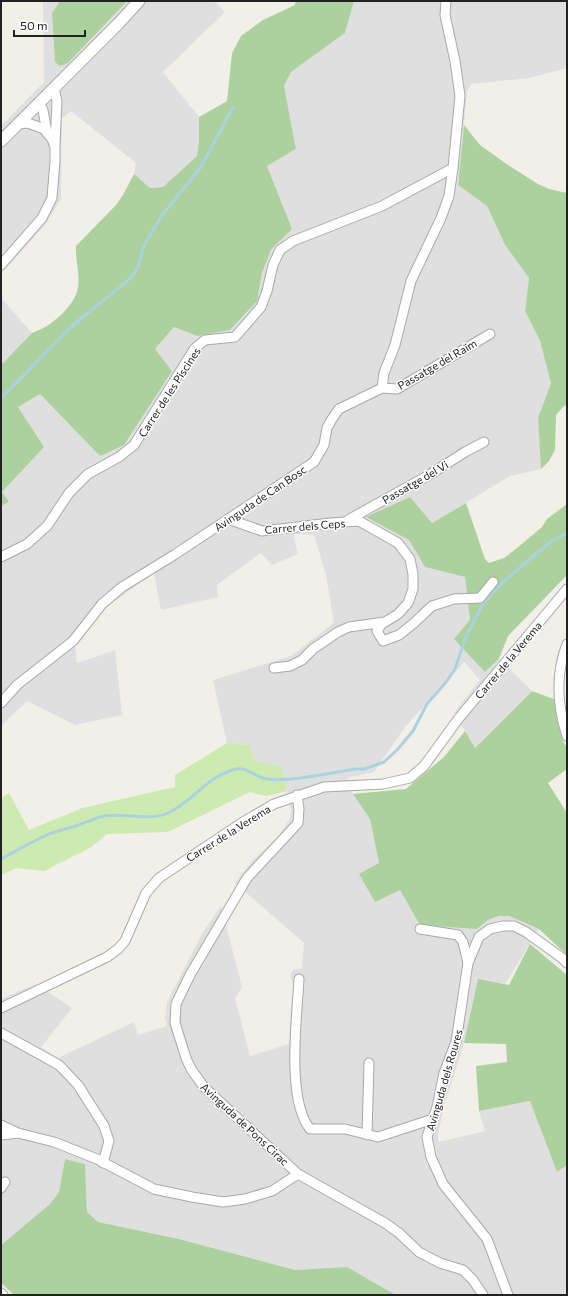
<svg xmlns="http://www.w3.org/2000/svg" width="568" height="1296" viewBox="0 0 568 1296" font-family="Commissioner,sans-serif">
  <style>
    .residential { fill: #e0dfdf }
    .grass { fill: #cdebb0 }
    .forest { fill: #add19e }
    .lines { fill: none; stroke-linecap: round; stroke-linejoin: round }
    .stream { stroke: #aad3df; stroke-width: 3 }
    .minor-casing { stroke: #a9a9a9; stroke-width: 11 }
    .tertiary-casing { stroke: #a9a9a9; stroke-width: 13 }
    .minor { stroke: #fff; stroke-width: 9 }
    .tertiary { stroke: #fff; stroke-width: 11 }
    .labels { text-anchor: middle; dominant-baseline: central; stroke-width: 3; stroke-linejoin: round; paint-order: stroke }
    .street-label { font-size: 11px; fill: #222; stroke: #fff }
  </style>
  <rect width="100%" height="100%" fill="#f2efe9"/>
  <g class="residential">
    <polygon points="43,1 60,1 52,13 68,63 127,1 214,1 225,12 163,72 199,117 199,141 197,156 163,187 150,188 134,174 136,163 71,111 62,118 61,199 45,225 1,274 1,126 44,82"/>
    <polygon points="354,1 567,1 567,68 529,78 471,84 467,92 458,185 487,206 505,245 529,278 525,311 540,341 551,383 538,418 541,469 510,476 432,523 367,517 409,540 425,567 465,577 470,620 470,655 485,672 499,659 532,691 475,748 454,713 480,680 464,662 406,726 374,772 347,778 353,794 370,819 379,863 400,890 477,929 488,920 499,916 509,916 539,929 505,984 478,980 463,1047 444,1106 438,1134 438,1142 485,1131 479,1111 530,1101 557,1172 567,1165 567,1295 396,1295 372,1281 316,1269 295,1270 179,1239 98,1222 87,1212 85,1164 65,1159 59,1192 50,1204 1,1245 1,999 36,984 72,1008 41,1047 58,1058 134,1022 138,1035 167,1026 165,1018 167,1002 203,932 221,906 242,987 235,998 250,1056 289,1044 293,986 290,976 293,970 302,968 304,943 235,883 252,861 278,837 289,820 291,812 282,767 255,761 249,745 227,743 213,680 291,656 334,623 326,575 314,535 293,534 298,554 272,565 261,553 217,585 218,597 161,610 154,573 106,607 75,645 77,663 115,650 122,715 75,725 27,701 1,726 1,506 9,502 2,492 43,447 18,407 40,394 101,456 155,349 174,327 197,336 257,301 262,273 271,250 292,229 267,166 296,149 284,87 291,72 345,33"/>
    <polygon points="1,298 32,333 1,365"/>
  </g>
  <polygon class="grass" points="227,743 249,745 255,761 282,767 287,791 266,796 250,792 168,832 107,834 90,848 44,871 17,868 1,875 1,798 9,793 29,830 82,808 175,787 175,775"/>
  <g class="forest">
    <polygon points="60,1 127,1 68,63 60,66 55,62 52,13"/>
    <path d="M 296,1 L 354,1 L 345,33 L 291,72 L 284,86 L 296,149 L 267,166 L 292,229 L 271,250 L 262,273 L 257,301 L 230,330 L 197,336 L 174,327 L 155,349 L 172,371 L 124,445 L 100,456 L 40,394 L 18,407 L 44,447 L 2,492 L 9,502 L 1,506 L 1,365 L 32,333 C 49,328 76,306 78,287 C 80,273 75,259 76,246 L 116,205 L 123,195 L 134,174 L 150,188 L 163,187 L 197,156 L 199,141 L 199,117 L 227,101 L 232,53 L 241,36 L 263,20 L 295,5 Z"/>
    <polygon points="464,125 480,145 508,165 538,184 549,189 567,193 567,404 563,407 556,415 555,450 549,461 541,469 538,418 551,383 540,341 525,311 529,278 505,245 487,206 458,185"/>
    <polygon points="410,497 432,523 466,503 485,559 489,563 504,558 517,548 542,527 547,519 567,504 567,575 508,636 499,659 485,672 454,639 470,620 465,577 425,567 409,540 366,517"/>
    <polygon points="532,691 554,699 558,723 563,741 567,748 567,769 548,783 567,813 567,955 539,929 509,916 499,916 488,920 477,929 420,925 400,890 375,902 359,874 379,863 370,819 353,794 406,789 444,757 465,731 475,748"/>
    <polygon points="530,944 567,975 567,1165 557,1172 530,1101 479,1111 476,1066 507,1062 506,1044 464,1043 478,979 509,985"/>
    <polygon points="65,1159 85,1164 87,1212 98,1222 179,1239 295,1270 347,1267 396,1295 14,1295 1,1283 1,1245 50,1204 59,1192"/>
  </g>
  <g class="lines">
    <g class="stream">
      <polyline points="1,398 72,326 133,276 138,267 144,245 163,214 201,167 233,107"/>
      <path d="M 1,859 C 16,851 31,842 47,835 C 56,831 66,829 76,826 C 85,823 95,818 104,816 C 125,812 148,822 168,813 C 193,802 208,775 236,769 C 248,767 256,778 267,779 C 291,782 330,773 355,769 L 364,769 L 384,762 L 398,749 L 413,731 L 427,704 L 447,681 L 455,669 L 465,639 L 484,602 L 502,583 L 537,553 L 552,541 L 567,533"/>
    </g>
    <defs>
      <g id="minor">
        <polyline points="54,88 57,101 55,144"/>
        <polyline points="39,103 43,110 47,133"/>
        <polyline points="1,265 42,218 52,198 55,161 55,147 52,139 44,129 28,123 18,124"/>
        <polyline points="382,388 397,389 490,334"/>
        <polyline points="228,519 262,531 331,523 359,521 398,543 410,559 413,574 413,589 408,603 398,614 385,622 349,627 338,632 313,649 302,660 290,666 274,668"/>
        <polyline points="348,520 429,475 465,452 484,442"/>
        <polyline points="1,557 27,544 47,526 69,493 88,474 119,457 134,445 195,348 205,340 235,337 261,307 267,291 273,265 280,250 293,241 382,206 453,168"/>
        <polyline points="382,623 377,631 383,641 399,635 414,623 432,606 454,599 480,598 493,582"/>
        <path d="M 567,644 C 555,675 557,705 567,736"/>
        <polyline points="1,703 17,685 73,641 102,604 122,587 174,555 314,462 324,445 327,428 332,419 339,409 382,388 384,373 395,345 411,281 441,218 449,196 453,168 460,96 455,61 445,15 446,1"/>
        <polyline points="297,795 299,809 298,823 247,878 190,975 176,1004 175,1023 186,1058 191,1069 204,1087 298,1174 385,1223 399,1233 419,1252 440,1263 463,1270 473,1280 483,1295"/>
        <polyline points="420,929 458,935 463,942 468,963"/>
        <path d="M 299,979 C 297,1017 286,1099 310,1129 L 345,1129 L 378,1137 L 433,1119"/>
        <polyline points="1,1008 107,957 118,949 125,941 146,893 159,878 243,822 274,804 324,787 383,784 410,778 424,766 459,718 567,589"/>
        <polyline points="1,1033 59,1065 78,1085 104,1126 109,1141 103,1163"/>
        <polyline points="1,1125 18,1133 54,1142 97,1159 154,1189 192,1197 223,1202 245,1199 272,1191 298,1174"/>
        <polyline points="1,1135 18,1133"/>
        <polyline points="367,1135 369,1063"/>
        <polyline points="1,1188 5,1182"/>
        <polyline points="1,1293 3,1295"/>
        <polyline points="508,1295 487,1239 443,1184 431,1157 427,1137 437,1107 444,1073 456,1042 468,963 479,937 490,929 503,926 514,926 526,932 562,958 567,963"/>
      </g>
      <polyline id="tertiary" points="1,141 118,24 139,1"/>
    </defs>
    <use href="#minor" class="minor-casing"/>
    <use href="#tertiary" class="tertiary-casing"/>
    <use href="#minor" class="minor"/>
    <use href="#tertiary" class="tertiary"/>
  </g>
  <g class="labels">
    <g class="street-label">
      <text transform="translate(437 364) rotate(-30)">Passatge del Raïm</text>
      <text transform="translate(169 392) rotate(-57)">Carrer de les Piscines</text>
      <text transform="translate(415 482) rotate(-30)">Passatge del Vi</text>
      <text transform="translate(260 498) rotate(-34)">Avinguda de Can Bosc</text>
      <text transform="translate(305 526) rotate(-5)">Carrer dels Ceps</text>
      <text transform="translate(508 660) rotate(-50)">Carrer de la Verema</text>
      <text transform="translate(228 833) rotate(-32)">Carrer de la Verema</text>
      <text transform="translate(444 1080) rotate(-74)">Avinguda dels Roures</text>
      <text transform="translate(245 1124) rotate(43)">Avinguda de Pons Cirac</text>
    </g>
  </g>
  <rect width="568" height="1296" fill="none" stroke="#222222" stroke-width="4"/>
  <path d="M14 30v6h71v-6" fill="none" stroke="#222222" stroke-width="2"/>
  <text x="20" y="30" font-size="12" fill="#222222" stroke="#ffffff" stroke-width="3" paint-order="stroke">50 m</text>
</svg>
